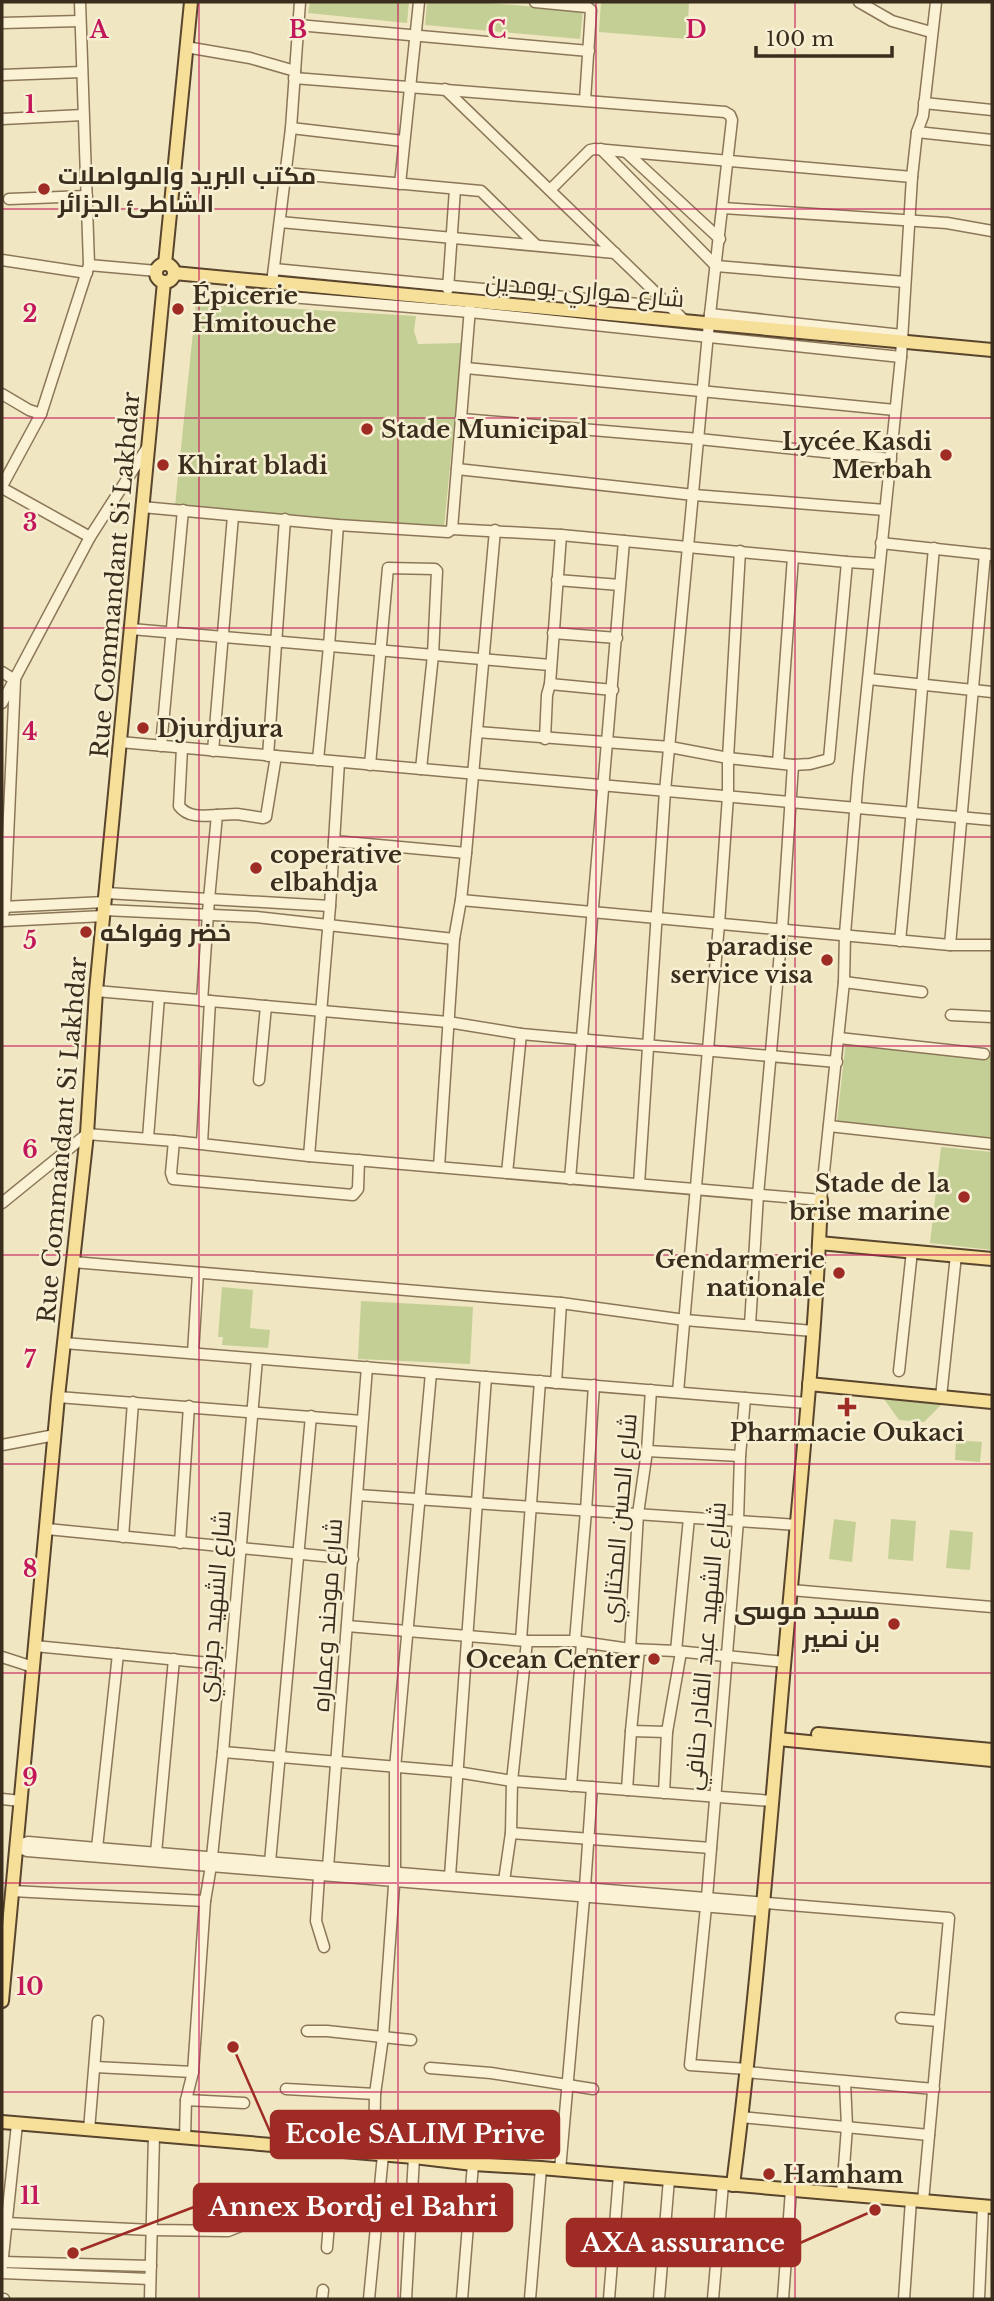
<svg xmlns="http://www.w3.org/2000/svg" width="994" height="2301" viewBox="0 0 994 2301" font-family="'Libre Baskerville',Cairo,serif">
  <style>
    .green { fill: #c4cf95 }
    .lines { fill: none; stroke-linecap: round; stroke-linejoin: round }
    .minor-casing { stroke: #8b7758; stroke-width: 13 }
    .major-casing { stroke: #59442d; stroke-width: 16 }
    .minor { stroke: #fbf2d6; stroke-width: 10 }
    .major { stroke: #f6df98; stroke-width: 12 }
    .grid { fill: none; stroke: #c2185b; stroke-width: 2; stroke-opacity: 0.55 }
    .poi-dot { fill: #9e2c25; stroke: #f7efd2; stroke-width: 2.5 }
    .labels { text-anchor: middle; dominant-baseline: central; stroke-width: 5; stroke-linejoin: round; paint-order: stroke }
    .poi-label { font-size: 24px; font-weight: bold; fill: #3a2d1d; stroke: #f7efd2; text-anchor: start }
    .street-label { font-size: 24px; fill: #3a2d1d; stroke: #f7efd2 }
    .grid-label { font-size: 23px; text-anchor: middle; font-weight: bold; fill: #c2185b; stroke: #f7efd2; stroke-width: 5; stroke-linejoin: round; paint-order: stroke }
    .leader { fill: none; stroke: #9e2c25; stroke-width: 2.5 }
    .callout-dot { fill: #9e2c25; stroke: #f7efd2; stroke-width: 2.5 }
    .callout { fill: #9e2c25; stroke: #9e2c25; stroke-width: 2.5 }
    .callout-label { font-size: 26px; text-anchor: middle; font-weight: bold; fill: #fff }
  </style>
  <rect width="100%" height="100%" fill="#f0e6c2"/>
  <g class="green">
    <polygon points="310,2 409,2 407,23 308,13"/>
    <polygon points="427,2 478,2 583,11 580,39 425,25"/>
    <polygon points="601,2 689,2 687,39 599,32"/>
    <polygon points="196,303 416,316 414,331 418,344 462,343 444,528 175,506"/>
    <polygon points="846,1040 992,1057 992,1139 837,1121"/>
    <polygon points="941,1147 992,1152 992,1250 930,1243"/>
    <polygon points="222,1287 253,1290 250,1328 270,1330 268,1348 222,1345 223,1337 218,1337"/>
    <polygon points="361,1301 473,1307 470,1364 358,1359"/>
    <polygon points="884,1399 942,1404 924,1422 899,1420"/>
    <polygon points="956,1440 982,1442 980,1462 955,1460"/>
    <polygon points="834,1519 856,1522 852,1562 829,1559"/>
    <polygon points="891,1519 916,1521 913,1561 888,1559"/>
    <polygon points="950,1530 973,1532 970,1570 946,1568"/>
  </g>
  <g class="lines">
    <defs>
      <g id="minor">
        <polyline points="535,2 587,7 591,10 585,100"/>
        <polyline points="859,2 892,21 931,32"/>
        <polyline points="2,23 80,21"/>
        <polyline points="298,25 589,51"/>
        <polyline points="186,47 250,58 295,71"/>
        <polyline points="2,75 82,72"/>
        <polyline points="294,78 725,112 730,115 732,120 709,323 665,791 639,1184"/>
        <polyline points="445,89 685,321"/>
        <polyline points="924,103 992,110"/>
        <polyline points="2,119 83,115"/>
        <polyline points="291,128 403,141"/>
        <polyline points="917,132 992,140"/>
        <polyline points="601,149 716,266 905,282"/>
        <polyline points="626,152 720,239"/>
        <polyline points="286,173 481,191 536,245"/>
        <polyline points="400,184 419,2"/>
        <polyline points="550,190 590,150 595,149 912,177"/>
        <polyline points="9,199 87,196"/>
        <polyline points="723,208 947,223 992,231"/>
        <polyline points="280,222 615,253"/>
        <polyline points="2,260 87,273"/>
        <polyline points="89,265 157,271"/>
        <polyline points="274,269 670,307"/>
        <polyline points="273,275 291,128 300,2"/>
        <polyline points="240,279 241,293 470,312 901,357"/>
        <polyline points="448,289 455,189"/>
        <polyline points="470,308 452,529 561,535 847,562 879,564"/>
        <polyline points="710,314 902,335"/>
        <polyline points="466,368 895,410"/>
        <polyline points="2,394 29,410 41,414"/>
        <polyline points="462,419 699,439 891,459"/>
        <polyline points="457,469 694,495 885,510"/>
        <polyline points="2,486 41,414 89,265 80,2"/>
        <polyline points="2,488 90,537"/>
        <polyline points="142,507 338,525 448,532 452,529"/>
        <polyline points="881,543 992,555"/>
        <polyline points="557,580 620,585"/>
        <polyline points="131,629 550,665"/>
        <polyline points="553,633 617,638"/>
        <polyline points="2,672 15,680 5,906 2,920"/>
        <polyline points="869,679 992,692"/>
        <polyline points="550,684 613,690"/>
        <polyline points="2,703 90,537 147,448"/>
        <polyline points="477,732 670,747 728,758 793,765 810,764 829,759 847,562"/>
        <polyline points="545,739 547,695 550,684 561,535"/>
        <polyline points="120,742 992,820"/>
        <polyline points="161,746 183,510"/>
        <path d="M 182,748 L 179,806 C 188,818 203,816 217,815"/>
        <polyline points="213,751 233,516"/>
        <polyline points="268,756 285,519"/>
        <polyline points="318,760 329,646 338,525"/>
        <polyline points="778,763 793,557"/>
        <polyline points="370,765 388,568 435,569 437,571 433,655 421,769"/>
        <polyline points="334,841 466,853"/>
        <polyline points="106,893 209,899 217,815 237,814 263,818 266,817 276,756"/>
        <polyline points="461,900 950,945 992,945"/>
        <polyline points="2,907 105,902"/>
        <polyline points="104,910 256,917 454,939"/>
        <polyline points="2,921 104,916"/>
        <path d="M 900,941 C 913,810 922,679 934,548"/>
        <polyline points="950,945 985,554"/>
        <polyline points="844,982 922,992"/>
        <polyline points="96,991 448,1022 521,1034 837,1062"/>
        <polyline points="202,1001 209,899 330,906"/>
        <polyline points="951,1015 992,1017"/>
        <polyline points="839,1038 984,1054"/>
        <polyline points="259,1080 266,1006"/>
        <polyline points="829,1126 992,1144"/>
        <polyline points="148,1138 159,997"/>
        <polyline points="174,1141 171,1173 173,1179 353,1195 358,1189 359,1160"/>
        <polyline points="202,1143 210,1001"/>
        <polyline points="309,1156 330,906 339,762"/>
        <polyline points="439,1167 454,939 461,900 466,853 495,530"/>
        <polyline points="507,1173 521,1034"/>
        <polyline points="570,1179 624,541"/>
        <polyline points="2,1203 87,1134 174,1141 309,1156 821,1200 844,982 845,934 858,777 901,357 912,177 917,132 923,116 936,2"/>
        <polyline points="73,1262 561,1303 685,1320 813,1331"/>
        <polyline points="750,1325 758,1195 782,930 793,765"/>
        <polyline points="64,1343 807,1403"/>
        <polyline points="193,1353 198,1273"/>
        <polyline points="899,1371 912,1251"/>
        <polyline points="556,1383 561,1303"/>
        <polyline points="678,1392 719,924 728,796 728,758 740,551"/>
        <polyline points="58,1397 362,1421"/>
        <polyline points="941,1397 956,1255"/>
        <polyline points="745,1398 740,1456 738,1521 707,1897 690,2065 747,2069"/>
        <polyline points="2,1445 55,1435"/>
        <polyline points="647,1451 740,1456"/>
        <polyline points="358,1495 797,1525"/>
        <polyline points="47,1529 353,1559"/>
        <polyline points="123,1537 133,1402"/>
        <polyline points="180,1543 189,1406"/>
        <polyline points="791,1590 992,1607"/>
        <polyline points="347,1626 527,1641 575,1641 630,1649 676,1651 785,1662"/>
        <polyline points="521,1640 540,1381"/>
        <polyline points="575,1641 586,1511 594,1385"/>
        <polyline points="35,1646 230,1665"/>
        <polyline points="630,1649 638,1514 647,1451 651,1390"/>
        <polyline points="639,1650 631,1731 667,1732"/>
        <polyline points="676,1651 689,1518"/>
        <polyline points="2,1657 33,1667"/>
        <polyline points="223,1752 457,1772 512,1781 772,1801"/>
        <polyline points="571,1786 582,1643"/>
        <polyline points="627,1790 631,1731"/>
        <polyline points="664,1793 667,1732 681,1652"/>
        <polyline points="2,1799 21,1801"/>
        <polyline points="511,1833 711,1848"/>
        <polyline points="16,1846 28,1842 97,1848 949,1918 923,2201"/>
        <polyline points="16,1846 27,1851 762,1911"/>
        <polyline points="97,1848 118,1654"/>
        <polyline points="156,1853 174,1659"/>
        <polyline points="270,1862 311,1416"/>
        <polyline points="328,1867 367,1367"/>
        <polyline points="319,1876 316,1921 324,1947"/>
        <polyline points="450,1876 486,1377"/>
        <polyline points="504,1881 511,1833 512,1781 527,1641"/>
        <polyline points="12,1891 205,1901"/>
        <polyline points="901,2018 939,2021"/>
        <polyline points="307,2031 327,2031 411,2040"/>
        <polyline points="95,2067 193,2072"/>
        <polyline points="430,2068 491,2073 593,2089"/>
        <polyline points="746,2072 934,2089"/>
        <polyline points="286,2089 375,2094"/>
        <polyline points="186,2100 244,2103"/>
        <polyline points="741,2117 929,2135"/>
        <polyline points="89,2130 98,2021"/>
        <polyline points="185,2138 186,2100 193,2072 205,1901 211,1866 223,1752 257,1359"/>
        <polyline points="374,2154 375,2094 383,2037 395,1872 395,1768 431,1373"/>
        <polyline points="560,2170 585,1887 592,1787"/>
        <polyline points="842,2194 847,2127 845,2082"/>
        <polyline points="6,2223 152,2230 228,2231 253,2221 291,2196 379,2203"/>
        <polyline points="327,2248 331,2199"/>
        <polyline points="2,2262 151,2266"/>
        <polyline points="2,2266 17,2124"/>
        <polyline points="2,2273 150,2279"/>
        <polyline points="2,2299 4,2299"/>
        <polyline points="150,2299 154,2135"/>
        <polyline points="322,2299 323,2290"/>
        <polyline points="369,2299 383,2155"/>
        <polyline points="406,2299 414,2157"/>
        <polyline points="462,2299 473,2164"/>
        <polyline points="530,2299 541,2168"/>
        <polyline points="609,2299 619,2175"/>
        <polyline points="659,2299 669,2179"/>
        <polyline points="713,2299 723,2184"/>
        <polyline points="783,2299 791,2190"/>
        <polyline points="904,2299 911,2200"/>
        <polyline points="979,2299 983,2206"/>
      </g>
      <g id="major">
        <polyline points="165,264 191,2"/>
        <circle cx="165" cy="273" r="9"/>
        <polyline points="174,273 992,350"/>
        <polyline points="819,1243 992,1259"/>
        <polyline points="809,1384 992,1402"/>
        <polyline points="818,1734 992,1750"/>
        <polyline points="778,1739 992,1760"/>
        <polyline points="2,2001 58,1397 87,1134 96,991 164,282"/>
        <polyline points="2,2122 414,2157 473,2164 541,2168 992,2207"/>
        <path d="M 733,2185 C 756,2005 770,1824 786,1643 C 799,1495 815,1348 821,1200"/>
      </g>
    </defs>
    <use href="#minor" class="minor-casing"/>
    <use href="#major" class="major-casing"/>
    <use href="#minor" class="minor"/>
    <use href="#major" class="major"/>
  </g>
  <path class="grid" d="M 199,2 L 199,2299M 398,2 L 398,2299M 596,2 L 596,2299M 795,2 L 795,2299M 2,209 L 992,209M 2,418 L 992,418M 2,628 L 992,628M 2,837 L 992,837M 2,1046 L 992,1046M 2,1255 L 992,1255M 2,1464 L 992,1464M 2,1673 L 992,1673M 2,1883 L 992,1883M 2,2092 L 992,2092"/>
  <g class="poi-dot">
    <circle cx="44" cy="189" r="7"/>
    <circle cx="178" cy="309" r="7"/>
    <circle cx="367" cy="429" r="7"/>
    <circle cx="946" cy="455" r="7"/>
    <circle cx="163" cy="465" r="7"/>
    <circle cx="143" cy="728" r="7"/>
    <circle cx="256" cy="868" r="7"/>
    <circle cx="86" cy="932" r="7"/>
    <circle cx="827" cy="960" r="7"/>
    <circle cx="964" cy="1197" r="7"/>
    <circle cx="839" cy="1273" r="7"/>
    <path d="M843.5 1396.5h7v7h7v7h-7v7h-7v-7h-7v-7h7z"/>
    <circle cx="894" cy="1624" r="7"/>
    <circle cx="654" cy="1659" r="7"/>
    <circle cx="769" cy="2174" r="7"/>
  </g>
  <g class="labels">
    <g class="poi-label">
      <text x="58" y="175">مكتب البريد والمواصلات<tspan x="58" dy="28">الشاطئ الجزائر</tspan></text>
      <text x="192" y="295">Épicerie<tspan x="192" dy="28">Hmitouche</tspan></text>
      <text x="381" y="429">Stade Municipal</text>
      <text x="932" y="441" text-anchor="end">Lycée Kasdi<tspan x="932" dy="28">Merbah</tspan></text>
      <text x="177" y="465">Khirat bladi</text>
      <text x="157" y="728">Djurdjura</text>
      <text x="270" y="854">coperative<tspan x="270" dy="28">elbahdja</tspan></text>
      <text x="100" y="932">خضر وفواكه</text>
      <text x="813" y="946" text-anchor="end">paradise<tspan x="813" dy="28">service visa</tspan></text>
      <text x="950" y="1183" text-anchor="end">Stade de la<tspan x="950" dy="28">brise marine</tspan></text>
      <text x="825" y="1259" text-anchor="end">Gendarmerie<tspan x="825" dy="28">nationale</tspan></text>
      <text x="847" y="1432" text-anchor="middle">Pharmacie Oukaci</text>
      <text x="880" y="1610" text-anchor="end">مسجد موسى<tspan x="880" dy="28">بن نصير</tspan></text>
      <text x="640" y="1659" text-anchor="end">Ocean Center</text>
      <text x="783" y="2174">Hamham</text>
    </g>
    <g class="street-label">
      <text transform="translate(585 290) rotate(5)">شارع هواري بومدين</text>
      <text transform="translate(115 575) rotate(-85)">Rue Commandant Si Lakhdar</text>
      <text transform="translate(62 1140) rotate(-85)">Rue Commandant Si Lakhdar</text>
      <text transform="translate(619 1518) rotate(-85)">شارع الحسن المختاري</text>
      <text transform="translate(214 1606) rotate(-85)">شارع الشهيد جرجري</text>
      <text transform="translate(327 1615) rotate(-86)">شارع موحند وعماره</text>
      <text transform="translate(705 1646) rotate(-85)">شارع الشهيد عبد القادر حنافي</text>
    </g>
  </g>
  <g class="grid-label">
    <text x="99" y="38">A</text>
    <text x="298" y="38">B</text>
    <text x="497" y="38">C</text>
    <text x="696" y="38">D</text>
    <text x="30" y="113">1</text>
    <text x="30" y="322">2</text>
    <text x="30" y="531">3</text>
    <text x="30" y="740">4</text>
    <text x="30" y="949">5</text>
    <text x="30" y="1158">6</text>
    <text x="30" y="1368">7</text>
    <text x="30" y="1577">8</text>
    <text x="30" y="1786">9</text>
    <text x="30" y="1995">10</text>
    <text x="30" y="2204">11</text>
  </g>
  <path class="leader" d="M233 2047L271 2134M73 2253L194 2207M875 2210L800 2243"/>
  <g class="callout-dot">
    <circle cx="233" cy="2047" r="7"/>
    <circle cx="73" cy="2253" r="7"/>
    <circle cx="875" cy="2210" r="7"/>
  </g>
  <g class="callout">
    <rect x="271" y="2111" width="288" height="47" rx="7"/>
    <rect x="194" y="2184" width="318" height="47" rx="7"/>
    <rect x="567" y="2219" width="233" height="47" rx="7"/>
  </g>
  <g class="callout-label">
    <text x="415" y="2143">Ecole SALIM Prive</text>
    <text x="353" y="2216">Annex Bordj el Bahri</text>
    <text x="683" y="2252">AXA assurance</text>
  </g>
  <rect width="994" height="2301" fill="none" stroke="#3a2d1d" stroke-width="7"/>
  <path d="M756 46v10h136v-10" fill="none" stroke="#3a2d1d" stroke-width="3.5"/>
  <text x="766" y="46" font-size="21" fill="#3a2d1d" stroke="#f7efd2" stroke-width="5" paint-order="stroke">100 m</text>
</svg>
